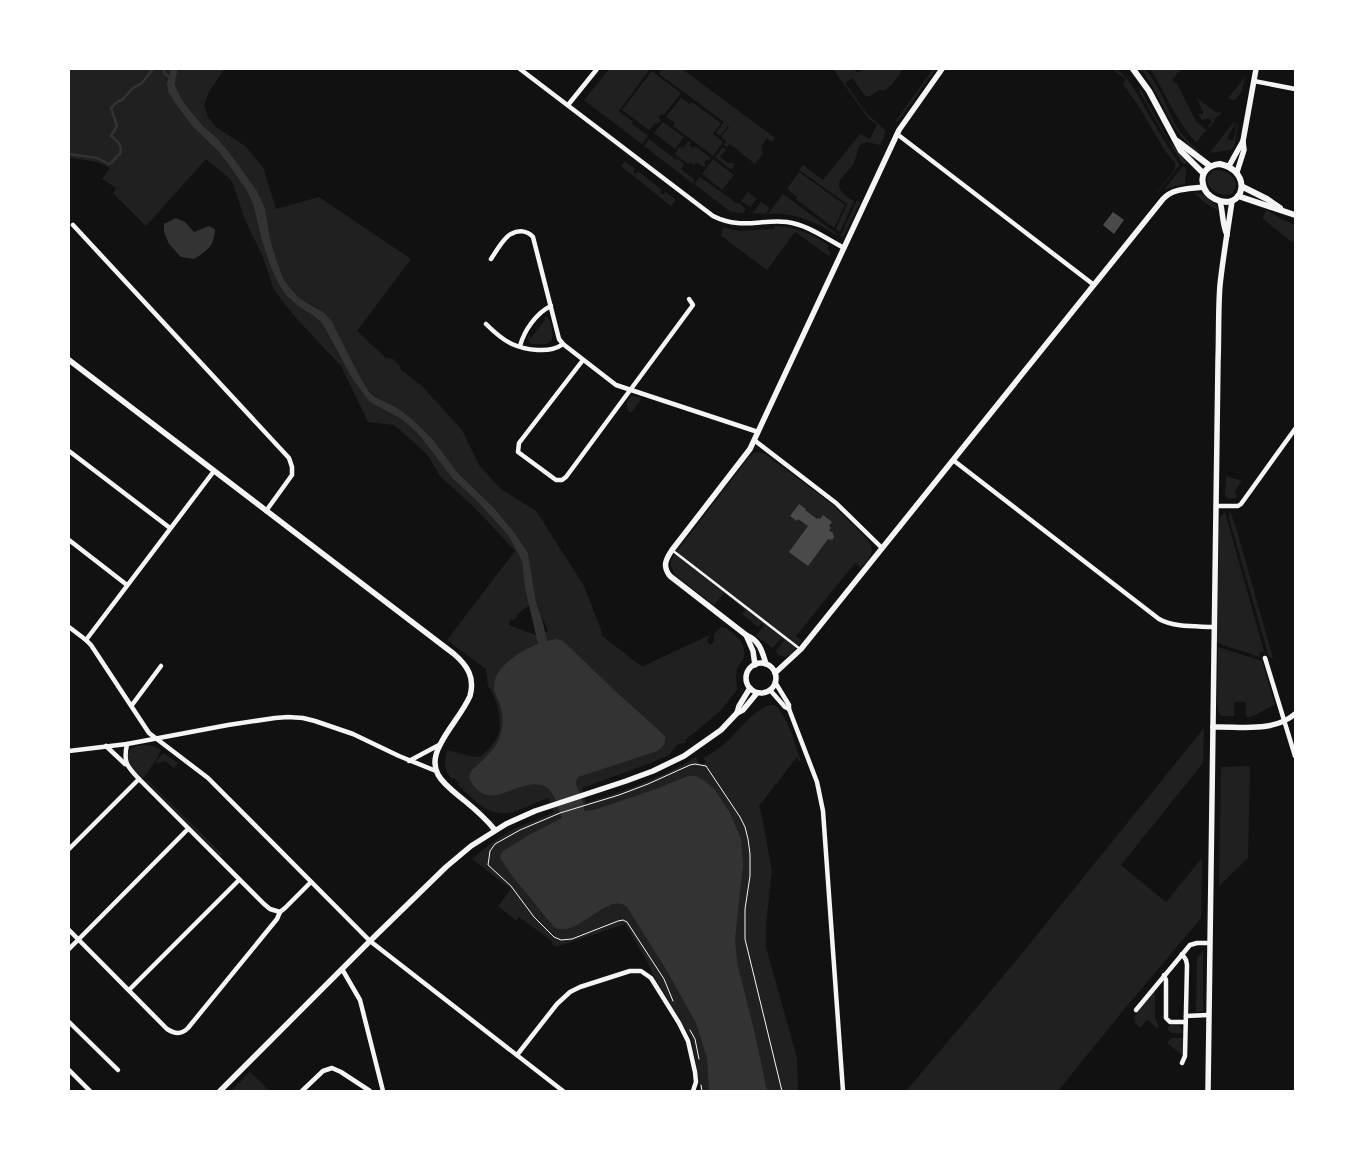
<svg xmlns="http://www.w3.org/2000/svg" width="1364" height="1160" viewBox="0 0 1364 1160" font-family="Overpass,sans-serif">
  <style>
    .green { fill: #202020 }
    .water { fill: #333 }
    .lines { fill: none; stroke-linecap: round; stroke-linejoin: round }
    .stream { stroke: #333; stroke-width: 2.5 }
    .building { fill: #4a4a4a }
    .path { stroke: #f5f5f5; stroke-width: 1 }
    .service { stroke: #f5f5f5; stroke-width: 2.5 }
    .minor { stroke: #f5f5f5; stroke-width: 4.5 }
    .tertiary { stroke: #f5f5f5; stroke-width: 5.5 }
    .secondary { stroke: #f5f5f5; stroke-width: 6 }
  </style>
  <rect width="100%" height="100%" fill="#111"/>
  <g class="green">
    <path d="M 69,69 L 171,69 L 167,83 L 168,92 L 177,106 L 193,127 L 218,151 L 229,165 L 247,191 L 253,204 L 262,241 L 278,283 L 286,295 L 298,306 L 314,316 L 322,323 L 339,355 L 369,401 L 373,404 L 398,417 L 410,426 L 421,437 L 452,478 L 476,500 L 508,535 L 522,561 L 525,588 L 530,605 L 521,611 L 514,620 L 510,619 L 509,625 L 536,635 L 548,631 L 536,602 L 528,554 L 514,532 L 494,508 L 457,472 L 434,441 L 369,392 L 359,375 L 331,320 L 318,308 L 299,298 L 291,289 L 284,280 L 276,259 L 270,238 L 265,208 L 257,191 L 229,152 L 217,138 L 203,126 L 182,100 L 175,85 L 176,76 L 178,69 L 224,69 L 209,92 L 204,105 L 208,117 L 216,127 L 245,146 L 263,167 L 276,209 L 319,197 L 411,259 L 357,331 L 386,358 L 393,359 L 400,366 L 401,370 L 422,386 L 462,430 L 479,465 L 501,489 L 536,511 L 583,584 L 602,632 L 601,635 L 641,666 L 643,666 L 710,635 L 707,641 L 710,645 L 714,642 L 714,634 L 721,627 L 726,628 L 735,635 L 741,641 L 744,649 L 744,657 L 737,669 L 736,676 L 737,690 L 721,710 L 705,724 L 685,740 L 687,742 L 677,745 L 669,755 L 651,763 L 582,788 L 586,803 C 624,791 661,778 696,757 L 701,766 L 706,762 L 703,758 C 712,754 721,746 729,740 C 737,732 766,696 777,707 C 789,720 795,745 801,761 L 799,761 L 797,757 L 759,806 L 761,812 L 772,871 L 766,923 L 766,947 L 797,1058 L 798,1091 L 700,1091 L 699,1079 L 691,1038 L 653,975 L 647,961 L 625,924 L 556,947 L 552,944 L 553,942 L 519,917 L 516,920 L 514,919 L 498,906 L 511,889 L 472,859 C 487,845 503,834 521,826 C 532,821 543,817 554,812 L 549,798 C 538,801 529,806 519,810 C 491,821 477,802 458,785 L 459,783 L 454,778 L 452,779 C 444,771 444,761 447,750 L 474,757 L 481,756 C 487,751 497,741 499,733 C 502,721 497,695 488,687 L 486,669 L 447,640 L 515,551 L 477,510 L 440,476 L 427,454 L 394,425 L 368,422 L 341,366 L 295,317 L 274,290 L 262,255 L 245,220 L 233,184 L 229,178 L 206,159 L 146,226 L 113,193 L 116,188 L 102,179 L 110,168 L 97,162 L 72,158 L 69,159 Z"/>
    <polygon points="609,69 650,69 619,111 633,122 632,124 648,136 642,144 584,100"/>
    <polygon points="658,69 682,69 775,138 772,142 767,138 761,147 762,149 761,151 763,153 755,164 730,144 727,147 724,145 726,141 721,137 729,127 728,126 720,136 716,133 724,122 659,74 661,71"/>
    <path d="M 833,69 L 853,69 L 858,73 L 862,69 L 903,69 L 891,86 L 890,85 L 886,90 L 879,90 L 870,96 L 865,96 L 852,78 L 845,83 L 867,114 L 885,130 L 884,137 L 880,145 L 867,142 L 861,144 C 857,150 857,156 854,162 C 850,173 832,180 842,192 C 845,196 850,199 854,201 L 840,232 L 836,229 L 847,204 L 799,170 L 803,165 L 823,180 L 860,134 L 870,139 L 877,125 L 868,118 Z"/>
    <polygon points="933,69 936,69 898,121 895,122"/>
    <path d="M 1112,69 C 1127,69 1143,105 1150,117 C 1159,132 1169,148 1179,164 L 1179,166 L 1158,192 L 1157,192 L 1175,169 L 1175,163 L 1165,151 L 1139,107 L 1123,84 L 1126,79 Z"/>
    <path d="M 1141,69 L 1145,69 C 1160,86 1166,108 1177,127 C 1183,136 1190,143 1198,151 L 1196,152 C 1188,145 1181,137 1175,128 C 1163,108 1155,87 1141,69 Z"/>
    <path d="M 1150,69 L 1181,69 L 1172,80 L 1177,84 L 1196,121 L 1207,131 L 1203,133 L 1197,143 C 1176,122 1166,93 1150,69 Z"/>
    <polygon points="652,71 681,93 664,115 661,114 658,118 661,120 657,124 655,123 649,130 622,110"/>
    <polygon points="1245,77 1242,91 1235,100 1232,100 1228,98"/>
    <polygon points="1141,90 1168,140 1187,162 1186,164 1182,163 1166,138 1139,91"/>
    <polygon points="681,98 690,104 692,102 721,123 713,134 723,142 713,156 673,126 675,123 666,117"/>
    <polygon points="1197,98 1217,113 1223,111 1214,120 1215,121 1210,127 1208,125 1212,123 1211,120 1208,118 1202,120 1198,114 1203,114 1203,112"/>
    <polygon points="663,122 684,137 675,149 654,133"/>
    <polygon points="1234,122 1235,123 1227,139 1233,141 1237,123 1238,124 1234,147 1230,150 1209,153"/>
    <polygon points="649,139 676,160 678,159 684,164 681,169 695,180 692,183 644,146"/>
    <polygon points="689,141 691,142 689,145 693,148 695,146 711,158 709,160 707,159 704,163 706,165 704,167 697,163 694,165 690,162 688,164 675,154 680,146 683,148"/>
    <polygon points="723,147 726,149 720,157 728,163 730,162 735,164 731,170 715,157"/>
    <polygon points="713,159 734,175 722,190 702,174"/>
    <polygon points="625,161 635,169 633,172 636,174 638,171 662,190 660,193 663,195 666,192 675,199 675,201 671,206 621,166"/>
    <polygon points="1182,167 1184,167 1186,169 1185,184 1171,187 1164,190"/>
    <path d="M 1215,170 C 1226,170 1235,175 1236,186 L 1232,194 C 1216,199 1196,180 1215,170 Z"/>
    <polygon points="799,172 845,205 834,228 796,199 797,197 787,189"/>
    <polygon points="700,177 738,204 739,203 746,209 743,213 731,212 694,184"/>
    <polygon points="748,192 757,199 750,207 741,201"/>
    <path d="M 1194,192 C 1203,193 1215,202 1219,210 C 1210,208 1200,199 1194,192 Z"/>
    <path d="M 783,194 L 837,234 L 837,235 C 813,221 796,212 768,214 Z"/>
    <polygon points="857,200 860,202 844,235 840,238"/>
    <polygon points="761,202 770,208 766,214 753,213"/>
    <polygon points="1267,210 1281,219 1295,225 1295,240 1292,242 1262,218"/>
    <path d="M 775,226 C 796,226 812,235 829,245 L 827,248 L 830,253 L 829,256 L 795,232 L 767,270 L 720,235 L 722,234 L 722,230 L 724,228 L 739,231 L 775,229 Z"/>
    <path d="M 544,317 L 547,317 C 552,322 553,333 552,340 L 547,344 L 531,344 L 529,341 L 528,336 L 529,335 L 531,338 L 545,320 Z"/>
    <path d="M 632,396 L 640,397 L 641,399 L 631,413 L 628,411 C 626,405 626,400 632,396 Z"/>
    <path d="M 759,452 L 765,454 L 832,504 L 868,540 C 876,553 870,557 861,568 L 855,563 L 796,636 L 802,641 L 791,654 L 785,657 L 778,655 L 776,651 L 784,640 L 781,638 L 773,648 L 756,636 L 764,625 L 762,623 L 758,627 L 742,614 L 745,610 L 724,593 L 714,605 L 675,575 L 671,566 L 671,561 L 674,555 L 749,457 L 754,453 Z"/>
    <polygon points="1226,476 1242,481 1235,491 1234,493 1237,496 1235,498 1229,499 1225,495"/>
    <polygon points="1229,511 1231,514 1236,528 1273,658 1269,657 1229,518"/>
    <polygon points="1225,512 1264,651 1259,653 1260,657 1223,645 1217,642 1219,531 1220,517"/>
    <path d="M 1218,647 L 1262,661 L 1275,705 C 1264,708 1257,717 1246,717 L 1246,702 L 1234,702 L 1234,716 L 1221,716 L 1218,711 L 1218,707 L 1217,706 Z"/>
    <polygon points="1204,728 1203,763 1121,865 1166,902 1202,858 1201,918 1122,1012 1058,1091 904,1091 907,1090 1015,962"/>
    <path d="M 146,745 L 153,746 L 161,749 C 159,757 148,771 143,779 L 130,765 L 127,756 C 130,746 137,746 146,745 Z"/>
    <polygon points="163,753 178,763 174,768 165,761 155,763 146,779 222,854 220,856 145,780 155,763"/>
    <polygon points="1250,766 1248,858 1219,886 1221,767"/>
    <polygon points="1203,951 1203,1011 1196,1012 1197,957"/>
    <polygon points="1155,990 1155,1018 1159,1026 1157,1028 1147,1020 1140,1028 1135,1023 1134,1017"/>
    <path d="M 1170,1025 C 1177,1025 1182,1025 1183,1033 L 1172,1033 L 1167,1029 Z"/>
    <polygon points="1172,1038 1183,1038 1183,1056 1167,1043"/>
    <polygon points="250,1072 270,1091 231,1091"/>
  </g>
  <g class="water">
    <path d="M 171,69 L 178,69 L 176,76 L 175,85 L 182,100 L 203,126 L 217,138 L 229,152 L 257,191 L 265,208 L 270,238 L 276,259 L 284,280 L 291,289 L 299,298 L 323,312 L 331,320 L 359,375 L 369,392 L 375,397 L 397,408 L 412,419 L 434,441 L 457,472 L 494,508 L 514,532 L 528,553 L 536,602 L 542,619 L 547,641 L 557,639 L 563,641 L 612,688 L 665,736 C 666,744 663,747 657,751 L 578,777 L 576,781 L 576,784 L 584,805 L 584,811 L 594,810 L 656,789 L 688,776 L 696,776 L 705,781 L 715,790 L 730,813 L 741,839 L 743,864 L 735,939 L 737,962 L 755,1034 L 767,1091 L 709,1091 L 707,1058 L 696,1023 L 667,971 L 627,907 C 608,890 577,940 554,927 L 513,877 L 500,858 L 501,854 L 503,851 L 529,835 L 562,818 C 558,808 555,792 546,787 C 521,774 494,813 473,785 C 470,780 468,777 471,771 C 482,760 495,751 500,736 C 504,725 503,712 499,702 C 497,697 494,693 494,687 C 493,667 522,650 538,644 L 525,588 L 522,561 L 508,535 L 476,500 L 452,478 L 421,437 L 410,426 L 398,417 L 373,404 L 369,401 L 352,378 L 322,323 L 314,316 L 298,306 L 286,295 L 278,283 L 271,267 L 262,241 L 253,204 L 247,191 L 229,165 L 218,151 L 193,127 L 177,106 L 168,92 L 167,83 Z"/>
    <path d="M 176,218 L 185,222 L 194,232 L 209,226 L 215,229 C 214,247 208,250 194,259 L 181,257 L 169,244 L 164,232 L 164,224 Z"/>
  </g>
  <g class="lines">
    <g class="stream">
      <polyline points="164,69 164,73 168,76"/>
      <path d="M 69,154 L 97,158 L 109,164 C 114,163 115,156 120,154 C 123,145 117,141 111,136 L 117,126 L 111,108 L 117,102 L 122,100 L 133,88 L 142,83 L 153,69"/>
    </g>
  </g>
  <g class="building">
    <polygon points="1113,212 1124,220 1114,234 1103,225"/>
    <polygon points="799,504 806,509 805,510 817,519 818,518 820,519 823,515 832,522 829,526 831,528 829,530 833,533 834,537 832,540 828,539 808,566 789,552 808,526 798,519 797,521 790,516"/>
  </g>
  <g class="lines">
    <g class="path">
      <polyline points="673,1001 664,979 627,922 623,920 618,921 572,939 561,940 554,937 534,917 511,886 488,865 490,851 495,844 520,830 560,813 619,795 648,784 690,765 695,764 706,766 740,817 745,827 748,839 750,854 750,876 745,909 745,939 782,1091"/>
      <polyline points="690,1030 695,1039 699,1059"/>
      <polyline points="701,1085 702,1091"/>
    </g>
    <polyline class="service" points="672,550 800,649"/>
    <g class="minor">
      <path d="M 520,69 L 713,216 C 741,230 760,219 787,222 C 808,225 825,238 844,248"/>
      <polyline points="1254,81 1295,89"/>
      <polyline points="568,105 597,69"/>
      <polyline points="897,134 1094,285"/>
      <polyline points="73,225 289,458 292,467 292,475 266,511"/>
      <path d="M 491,259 C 495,253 504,237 511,234 C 518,230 527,230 533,237 L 559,339 L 563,344 L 616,385 L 758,432"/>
      <path d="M 486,324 C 493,331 503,340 512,344 C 525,350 550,354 563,344"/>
      <path d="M 520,346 C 524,331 536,313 551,306"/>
      <polyline points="583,360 519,443 518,452 556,480 562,480 566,477 693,305 689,299"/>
      <polyline points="754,440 836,503 882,548"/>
      <polyline points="69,451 170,528"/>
      <path d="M 953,460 L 1159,619 C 1175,628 1197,626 1214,627"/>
      <polyline points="1216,506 1238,506 1241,504 1295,429"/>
      <polyline points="69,540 127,585"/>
      <polyline points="69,627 86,640 91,645 149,733 208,778 370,941 563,1091"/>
      <polyline points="86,640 214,471"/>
      <polyline points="1265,658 1295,756"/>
      <polyline points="775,682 789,705 789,709 817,782 823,811 843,1091"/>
      <polyline points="770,690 785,707 789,709"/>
      <polyline points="132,705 161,666"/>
      <path d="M 127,744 C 123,763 127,766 139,779 L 264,904 L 270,909 L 280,912"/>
      <polyline points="106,746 125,764"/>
      <polyline points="69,751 127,744 228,725 275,718 288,717 303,718 315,721 353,734 399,756 436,771"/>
      <polyline points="409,761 439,745"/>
      <polyline points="69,849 139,779"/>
      <path d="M 69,930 L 167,1029 C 175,1034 181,1035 188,1028 L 277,919 L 280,912 L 285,908 L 311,882"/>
      <polyline points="69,949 188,829"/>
      <polyline points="342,969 360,1000 383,1091"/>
      <polyline points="1164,975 1166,980 1166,1018 1170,1022 1185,1022"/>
      <polyline points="129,990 239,880"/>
      <polyline points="1136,1010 1190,945 1197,943 1209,943"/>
      <polyline points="1186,1016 1208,1015"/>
      <polyline points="69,1022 118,1070"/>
      <polyline points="517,1055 557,1004 570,992 580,987 630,971 641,971 651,978 679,1023 688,1041 695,1072 696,1082 693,1091"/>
      <polyline points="1182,1063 1185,1056 1187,965 1186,960 1182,954"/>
      <polyline points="69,1070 90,1091"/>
      <polyline points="302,1091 323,1071 332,1068 341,1072 370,1091"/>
    </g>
    <g class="tertiary">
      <polyline points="1229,166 1243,141"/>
      <polyline points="1237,172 1244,150 1243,141 1256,69"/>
      <path d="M 1220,201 C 1223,212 1222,224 1227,235"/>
      <path d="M 69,360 L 454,654 C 468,666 475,678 470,696 C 462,714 448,728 440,745 C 425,773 446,785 465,801 C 476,810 486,819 495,830"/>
      <polyline points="746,635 753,651 755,665"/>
      <circle cx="761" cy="678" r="15"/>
      <path d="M 766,664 C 762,651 760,641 746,635 L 670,576 C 662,566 666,559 672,550 L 750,449 L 899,130 L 942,69"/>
      <path d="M 775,673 L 801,649 L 1163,199 C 1173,188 1189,189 1203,187"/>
      <polyline points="737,713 739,706 750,688"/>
      <path d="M 1213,727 C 1241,726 1272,733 1295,714"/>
      <polyline points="220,1091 370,941 446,867 471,846 506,824 535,811 626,781 653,771 684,756 721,730 737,713 743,710 757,693"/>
      <path d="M 1208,1091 L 1218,361 C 1219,336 1218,310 1220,285 C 1223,257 1228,229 1232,201"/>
    </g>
    <g class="secondary">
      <polyline points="1133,69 1149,91 1181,151 1203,173"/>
      <polyline points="1177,141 1210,166"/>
      <path d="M 1220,164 C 1254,171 1244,213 1215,199 C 1209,196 1204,191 1203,184 C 1200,172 1209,165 1220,164 Z"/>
      <polyline points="1243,187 1267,199 1280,208"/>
      <polyline points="1238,196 1295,215"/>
    </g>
  </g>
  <rect width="1364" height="1160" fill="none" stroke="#ffffff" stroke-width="140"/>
</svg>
